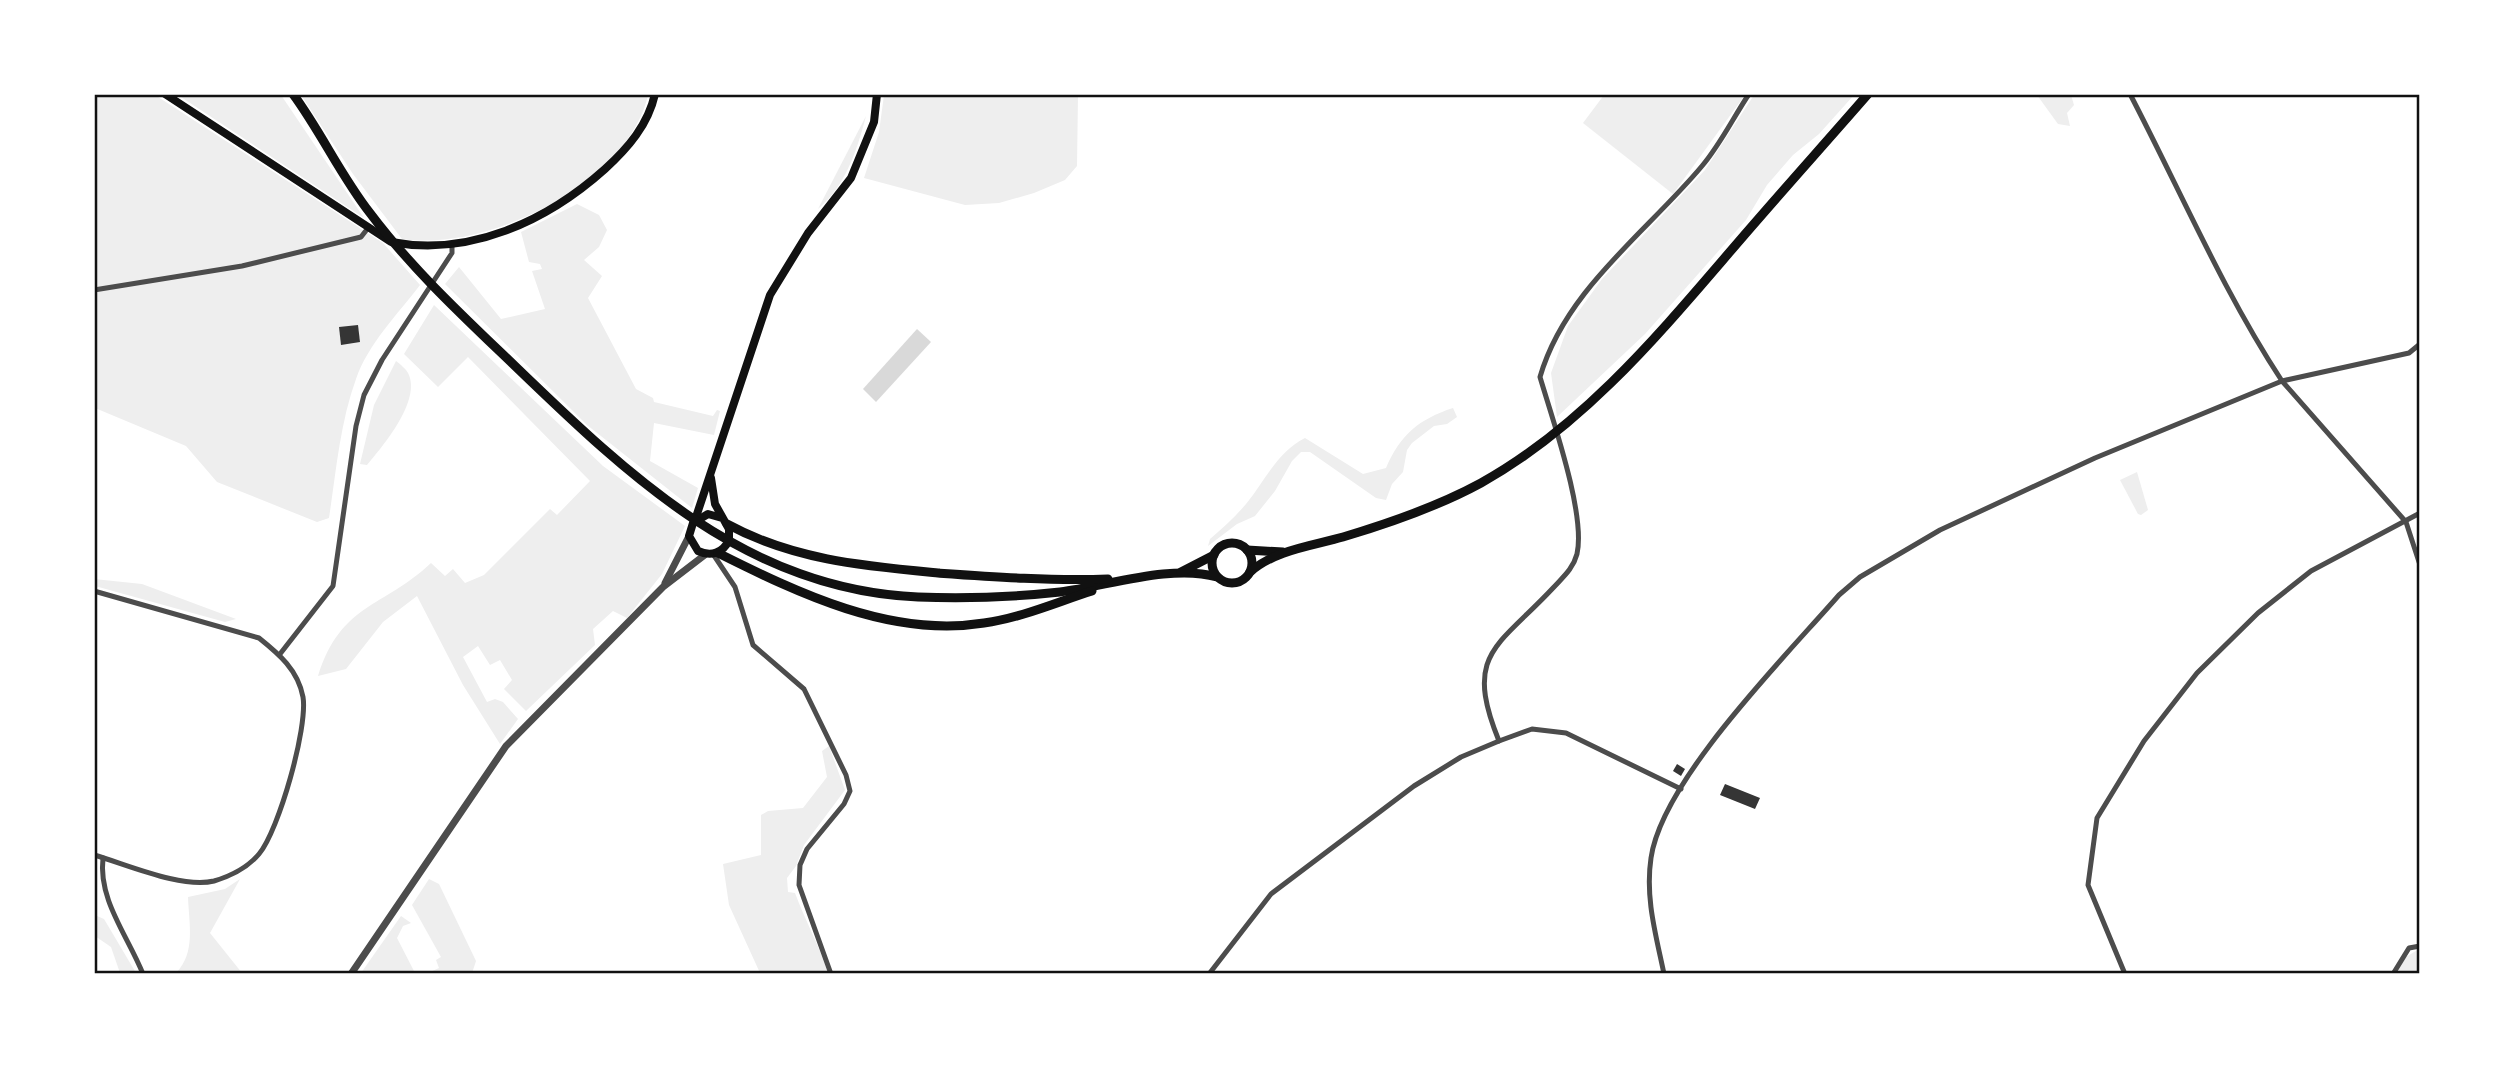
<svg xmlns="http://www.w3.org/2000/svg" width="2514" height="1068" viewBox="0 0 2514 1068" font-family="'Work Sans',sans-serif">
  <style>
    .green { fill: #eee }
    .water { fill: #d9d9d9 }
    .building { fill: #353535 }
    .lines { fill: none; stroke-linecap: round; stroke-linejoin: round }
    .minor { stroke: #4c4c4c; stroke-width: 5 }
    .tertiary { stroke: #4c4c4c; stroke-width: 7 }
    .secondary { stroke: #111; stroke-width: 8 }
    .primary { stroke: #111; stroke-width: 9 }
    .neatline { fill: none; stroke: #111; stroke-width: 2.5 }
  </style>
  <rect width="100%" height="100%" fill="#fff"/>
  <g class="green">
    <path d="M 94,95 L 155,95 L 383,243 L 420,285 C 398,314 368,344 356,379 C 340,423 336,472 329,518 L 317,522 L 217,482 L 186,446 L 95,408 Z"/>
    <polygon points="178,95 281,95 364,218"/>
    <path d="M 301,95 L 648,95 C 628,184 486,252 402,239 L 353,174 Z"/>
    <polygon points="884,95 1078,95 1077,166 1065,180 1034,193 999,203 965,205 864,178 879,132"/>
    <polygon points="1604,95 1745,95 1673,194 1583,123"/>
    <polygon points="1754,95 1854,95 1819,134 1793,155 1767,185 1746,220 1645,334 1557,417 1551,373 1568,326 1602,279 1705,170"/>
    <polygon points="2037,95 2071,95 2074,105 2067,113 2070,126 2058,124"/>
    <path d="M 866,116 C 857,150 846,185 818,209 Z"/>
    <polygon points="577,204 599,215 607,230 599,247 584,260 602,276 588,298 636,389 653,398 654,402 713,416 717,410 720,411 714,435 654,423 650,461 698,488 692,508 587,425 445,284 459,267 501,319 545,309 532,271 542,269 540,264 529,262 521,232"/>
    <path d="M 434,305 L 603,466 L 685,526 L 662,574 L 627,618 L 613,611 L 593,629 L 595,645 L 526,711 L 504,689 L 512,680 L 500,660 L 490,665 L 478,646 L 463,657 L 487,702 L 495,699 L 503,702 L 518,719 L 500,744 L 463,685 L 417,596 L 383,622 L 346,669 L 318,676 C 341,603 383,608 431,563 L 445,576 L 453,569 L 465,583 L 484,575 L 550,509 L 557,515 L 590,481 L 468,357 L 438,387 L 404,354 Z"/>
    <path d="M 396,361 C 400,364 406,369 408,373 C 422,400 383,446 367,465 L 360,464 L 374,405 Z"/>
    <path d="M 1453,408 L 1457,417 L 1447,424 L 1434,426 L 1412,443 L 1407,450 L 1403,472 L 1392,484 L 1386,500 L 1376,498 L 1310,452 L 1301,452 L 1292,461 L 1275,491 L 1255,516 L 1237,524 L 1208,546 L 1210,539 C 1223,528 1235,517 1246,504 C 1265,481 1277,452 1305,438 L 1363,474 L 1386,468 C 1400,435 1419,419 1453,408 Z"/>
    <polygon points="2137,472 2148,510 2141,515 2138,514 2120,480"/>
    <polygon points="94,579 142,584 236,619 225,622 95,586"/>
    <path d="M 829,746 L 845,790 L 804,845 L 796,866 L 787,878 L 788,892 L 795,893 C 805,920 819,945 828,973 L 760,973 L 729,905 L 723,864 L 761,855 L 761,815 L 768,811 L 803,808 L 827,777 L 822,751 Z"/>
    <path d="M 240,879 L 210,933 L 242,973 L 176,973 C 196,953 189,924 188,897 L 225,889 Z"/>
    <polygon points="429,879 439,884 476,961 472,973 428,973 439,968 436,960 441,957 412,905"/>
    <polygon points="97,916 104,919 136,973 120,973 111,947 95,936 95,918"/>
    <polygon points="401,916 411,923 403,926 397,938 415,973 361,973"/>
    <polygon points="2419,949 2419,973 2395,974 2406,957"/>
  </g>
  <polygon class="water" points="917,329 931,342 876,402 863,389"/>
  <g class="building">
    <polygon points="358,325 360,342 341,345 339,327"/>
    <polygon points="1677,764 1685,769 1681,776 1673,771"/>
    <polygon points="1725,784 1760,798 1755,809 1720,795"/>
  </g>
  <g class="lines">
    <g class="minor">
      <path d="M 2130,94 C 2180,190 2223,291 2282,381 L 2406,522 L 2420,565"/>
      <polyline points="94,290 242,266 361,237 368,228"/>
      <polyline points="713,554 735,587 753,645 804,689 846,775 850,791 844,804 807,849 800,865 799,885 831,974"/>
      <path d="M 94,591 L 259,638 C 279,654 298,670 303,697 C 308,727 279,830 259,854 C 248,867 231,876 214,881 C 182,889 126,864 94,855"/>
      <polyline points="280,654 333,586 356,426 364,395 382,360 452,253 452,245"/>
      <path d="M 1499,741 C 1463,653 1498,647 1553,588 C 1563,577 1573,569 1577,554 C 1586,514 1552,418 1540,377 C 1565,290 1647,232 1702,166 C 1720,145 1733,118 1749,94"/>
      <path d="M 103,858 C 98,900 128,936 143,974"/>
      <polyline points="1209,974 1271,894 1414,786 1461,757 1499,741 1532,729 1566,733 1681,789"/>
      <path d="M 1664,974 C 1656,935 1645,898 1651,858 C 1662,780 1786,656 1839,595 L 1860,577 L 1940,530 L 2095,458 L 2282,381 L 2409,353 L 2420,344"/>
      <polyline points="2125,974 2088,885 2097,818 2144,741 2197,673 2258,613 2311,571 2420,513"/>
      <polyline points="2393,974 2409,948 2420,946"/>
    </g>
    <g class="tertiary">
      <polyline points="665,583 689,536"/>
      <polyline points="351,974 506,746 663,587 706,554"/>
    </g>
    <g class="secondary">
      <path d="M 165,94 L 391,242 C 470,257 547,221 605,169 C 628,148 648,125 655,94"/>
      <path d="M 711,478 L 715,504 L 729,529 L 729,540 C 723,553 711,557 698,551 L 689,536 L 693,523 L 708,514 L 722,518"/>
      <polyline points="695,520 770,295 808,233 851,178 874,122 877,94"/>
    </g>
    <g class="primary">
      <path d="M 293,94 C 321,132 341,176 370,213 C 412,269 464,317 515,366 C 630,477 748,590 918,597 C 965,599 1014,597 1060,592 C 1108,586 1171,564 1217,577"/>
      <path d="M 727,524 C 793,560 864,566 938,573 C 995,577 1051,581 1108,579"/>
      <circle cx="1232" cy="563" r="20"/>
      <polyline points="1247,550 1283,552"/>
      <path d="M 718,553 C 798,593 891,638 984,623 C 1021,618 1057,602 1092,591"/>
      <polyline points="1181,572 1214,555"/>
      <path d="M 1250,572 C 1275,550 1311,546 1343,537 C 1390,523 1437,507 1481,483 C 1580,428 1655,339 1728,254 C 1774,200 1821,148 1868,94"/>
    </g>
  </g>
  <rect width="2514" height="1068" fill="none" stroke="#ffffff" stroke-width="192"/>
  <rect x="96" y="96" width="2322" height="876" class="neatline"/>
</svg>
